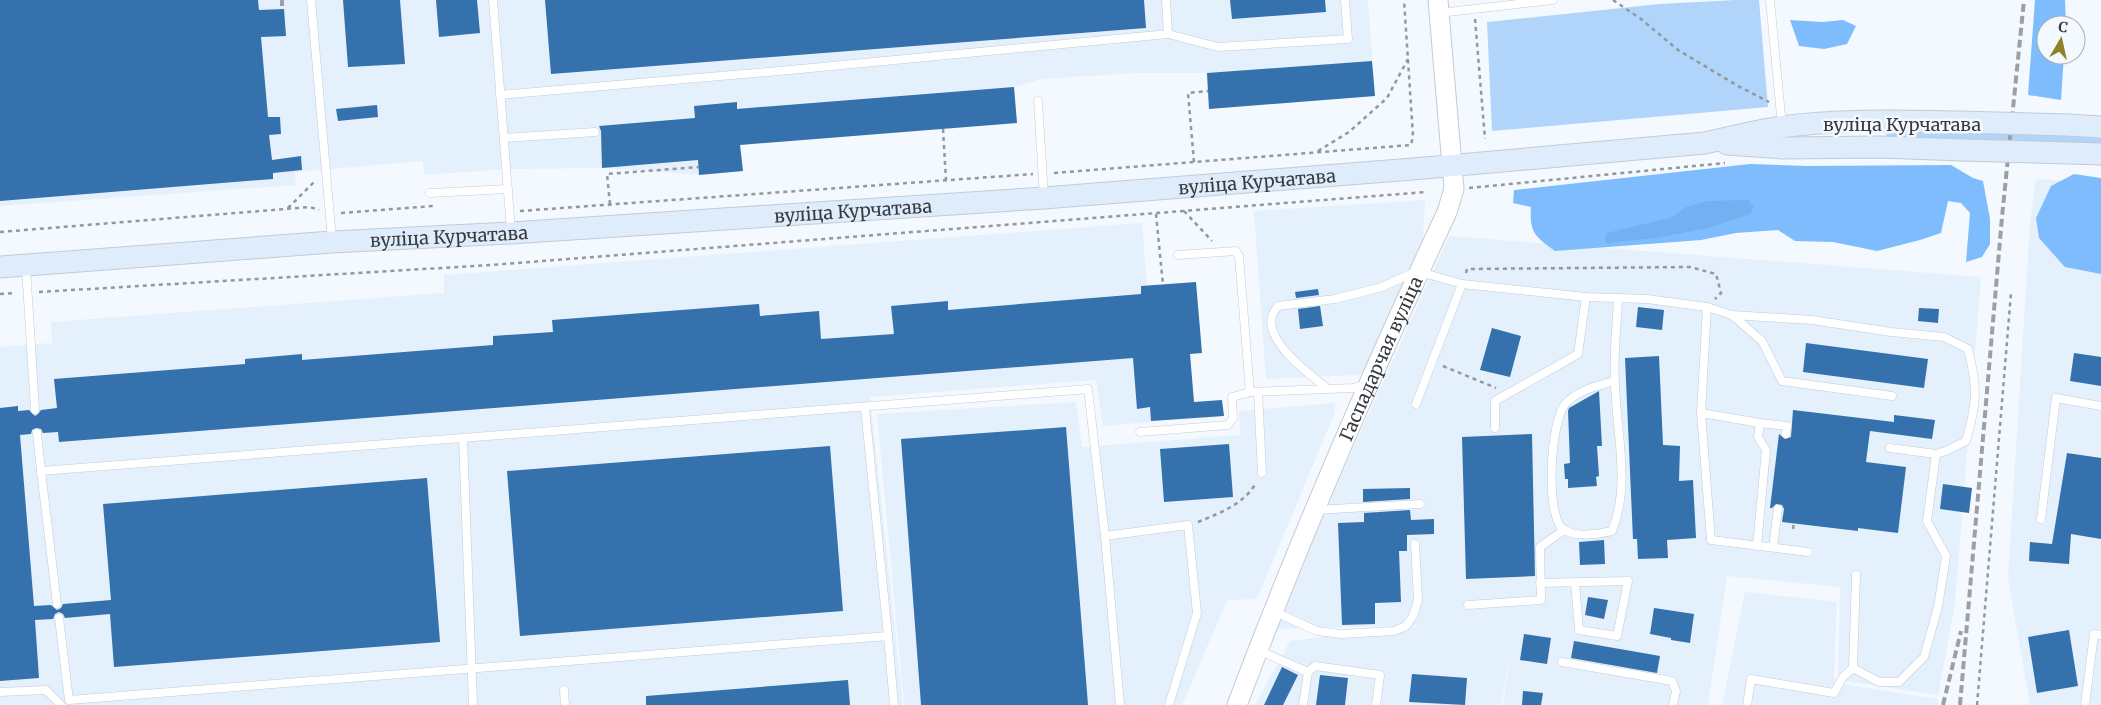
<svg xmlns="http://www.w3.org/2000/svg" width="2101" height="705" viewBox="0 0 2101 705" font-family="Merriweather,serif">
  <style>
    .built { fill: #e4f0fc }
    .green { fill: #b0d4fa }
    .forest { fill: #7ebcfd }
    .water { fill: #73b0f1 }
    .building { fill: #3571ad }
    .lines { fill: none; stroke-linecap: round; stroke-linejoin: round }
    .service-casing { stroke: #c3cbd4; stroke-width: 9 }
    .tertiary-casing { stroke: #c3cbd4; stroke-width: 21 }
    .secondary-casing { stroke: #c3cbd4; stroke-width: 23 }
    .path { stroke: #93989c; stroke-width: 2.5; stroke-dasharray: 4 4; stroke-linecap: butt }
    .service { stroke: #fff; stroke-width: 8 }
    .tertiary { stroke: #fff; stroke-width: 19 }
    .secondary { stroke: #deecfb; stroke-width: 21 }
    .rail { stroke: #9ca0a5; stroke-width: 4; stroke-dasharray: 8 4; stroke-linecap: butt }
    .secondary-bridge-casing { stroke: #c3cbd4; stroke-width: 23; stroke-linecap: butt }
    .secondary-bridge { stroke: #deecfb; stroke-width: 21 }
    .labels { text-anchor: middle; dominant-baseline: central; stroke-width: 5; stroke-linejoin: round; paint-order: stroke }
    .street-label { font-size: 18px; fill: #373a3e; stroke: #f3f9fe }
  </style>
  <rect width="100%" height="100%" fill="#f3f9fe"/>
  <g class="built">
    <polygon points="0,0 1368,0 1375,96 1209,109 1206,73 1135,73 1041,79 1014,87 1017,123 741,145 743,171 699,175 606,168 506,169 424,175 423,161 295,172 296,185 0,206"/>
    <polygon points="2036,179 2101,183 2101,705 2030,705 2008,578 2030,223"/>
    <polygon points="1425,200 1423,237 1418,254 1365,371 1357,375 1266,379 1254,211"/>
    <polygon points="1142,223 1147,286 1190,354 1195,418 1103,426 1096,380 870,397 903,705 0,705 0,347 52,343 51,322 444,293 444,275"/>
    <polygon points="1449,236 1981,277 1955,604 1938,695 1838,680 1840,587 1727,576 1708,705 1503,705 1511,651 1501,705 1255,705 1290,641 1424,625 1276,629 1337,484"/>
    <polygon points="1076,402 1082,447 1240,435 1239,411 1335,403 1335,412 1257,599 1227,600 1182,705 904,705 877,414"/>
    <polygon points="1745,592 1837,602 1834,676 1836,683 1938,699 1938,705 1722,705"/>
  </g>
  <g class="green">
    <polygon points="1736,0 1759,0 1768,107 1492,131 1487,22 1660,4"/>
    <polygon points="1888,131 2101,136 2101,144 1887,138 1886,135"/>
  </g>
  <g class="forest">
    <polygon points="2035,0 2065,0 2066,25 2046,25 2046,55 2064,55 2061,100 2028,95"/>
    <polygon points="1790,20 1822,22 1843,20 1856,26 1847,44 1824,49 1799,46"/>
    <path d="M 1750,164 L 1807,166 L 1951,165 L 1973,178 L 1983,181 L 1990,219 L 1990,244 L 1982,257 L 1966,262 L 1970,213 L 1961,203 L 1948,201 L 1941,233 L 1920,240 L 1877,251 L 1833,242 L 1795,241 L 1778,230 L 1736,233 L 1701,240 L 1555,251 C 1536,237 1529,233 1531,207 L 1513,203 L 1514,190 Z"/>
    <polygon points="2074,174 2101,178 2101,274 2065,267 2039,238 2036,218 2051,186"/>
  </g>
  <polygon class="water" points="1748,200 1754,207 1750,214 1709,228 1655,238 1607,243 1605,238 1607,233 1673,217 1686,207 1708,201"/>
  <g class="building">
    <polygon points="0,0 258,0 259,10 284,9 286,36 261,37 268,117 280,117 281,134 269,135 272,160 301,156 302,170 273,173 273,179 0,201"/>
    <polygon points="343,0 400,0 405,64 348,67"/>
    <polygon points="436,0 477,0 480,33 439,37"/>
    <polygon points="545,0 1144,0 1146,28 551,74"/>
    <polygon points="1230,0 1325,0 1326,12 1232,19"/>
    <polygon points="1372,61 1375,96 1209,109 1207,73"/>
    <polygon points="1014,87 1017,123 740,145 743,171 699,175 698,160 602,168 601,131 599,126 695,118 694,106 737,102 737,109"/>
    <polygon points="377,105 378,117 338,121 336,109"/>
    <polygon points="1196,282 1202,353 1190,354 1194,402 1222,400 1224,416 1151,421 1150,407 1137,409 1133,358 59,442 58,432 43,433 41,429 36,428 32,430 31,434 20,435 34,606 51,605 57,610 61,608 63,604 111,600 103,504 427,478 440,642 114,667 110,614 65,618 63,614 59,612 55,614 53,619 35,620 39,678 0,681 0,408 18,406 18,411 29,410 35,416 38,414 41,410 57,408 54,379 245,364 245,359 302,354 302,360 493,345 493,336 553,332 552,320 759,304 760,316 819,311 821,339 894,334 891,306 948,301 948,310 1141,294 1141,286"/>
    <polygon points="1318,289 1319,295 1296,298 1295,292"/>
    <polygon points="1320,306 1323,326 1300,329 1298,309"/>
    <polygon points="1638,307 1664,310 1662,330 1636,327"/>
    <polygon points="1919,308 1939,309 1938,323 1918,321"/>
    <polygon points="1492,328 1521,336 1510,377 1480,370"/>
    <polygon points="1806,343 1928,359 1924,388 1803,372"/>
    <polygon points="2074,353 2101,357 2101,386 2070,381"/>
    <polygon points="1659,356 1663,445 1680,446 1679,481 1693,480 1696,538 1667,540 1668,558 1638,559 1637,539 1633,539 1625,358"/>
    <polygon points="1599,391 1602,446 1597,446 1599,476 1596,477 1597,486 1568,488 1568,479 1565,479 1564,464 1570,463 1568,411 1569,408"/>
    <polygon points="1793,410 1894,422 1894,415 1935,420 1932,439 1870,431 1866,462 1906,467 1898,533 1858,528 1858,531 1782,522 1784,509 1782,505 1776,504 1772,508 1770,508 1779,434 1785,439 1791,437"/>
    <polygon points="1066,427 1088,705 921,705 901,439"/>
    <polygon points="1532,434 1535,576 1466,579 1462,437"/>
    <polygon points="1229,444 1233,497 1164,502 1160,449"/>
    <polygon points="830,446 843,611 520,636 507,471"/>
    <polygon points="2067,453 2101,458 2101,539 2071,534 2069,564 2029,561 2030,542 2052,544"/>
    <polygon points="1943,484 1972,488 1969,513 1940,509"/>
    <polygon points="1410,488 1410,499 1363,502 1363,489"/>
    <polygon points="1410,510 1411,520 1434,519 1434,534 1407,535 1407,551 1399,551 1401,602 1375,603 1375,624 1342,625 1338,523 1364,522 1364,513"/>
    <polygon points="1604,540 1605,564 1580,565 1579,542"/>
    <polygon points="1588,597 1608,600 1604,619 1585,615"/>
    <polygon points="1654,608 1694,614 1690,643 1671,640 1671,638 1650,634"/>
    <polygon points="2069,630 2078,686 2037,693 2028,637"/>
    <polygon points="1524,634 1551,638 1547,664 1520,660"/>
    <polygon points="1574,641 1660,656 1657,673 1571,658"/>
    <polygon points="1282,667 1298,675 1283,705 1264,705"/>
    <polygon points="1412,674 1467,678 1465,705 1409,702"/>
    <polygon points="1320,675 1348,678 1345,705 1316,705"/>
    <polygon points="848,680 850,705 646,705 646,696"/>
    <polygon points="1523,691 1543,693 1541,705 1522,705"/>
  </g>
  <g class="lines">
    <defs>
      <g id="service">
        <polyline points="311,0 332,240"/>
        <polyline points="493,0 511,231"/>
        <polyline points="1770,0 1782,126"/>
        <polyline points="1439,13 1553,0"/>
        <polyline points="1168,34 1218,47 1348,39 1345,0"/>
        <polyline points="500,95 790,70 1168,34 1166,0"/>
        <polyline points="1038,101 1044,196"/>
        <polyline points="504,138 595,132"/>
        <polyline points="430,193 508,189"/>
        <polyline points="1178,255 1236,251 1239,256 1250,392 1353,388 1367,384"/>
        <polyline points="26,267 35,410"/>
        <polyline points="1707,307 1701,413 1711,540 1808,552"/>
        <path d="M 1732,315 L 1812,320 L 1891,332 L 1944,337 L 1968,349 C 1978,388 1977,403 1966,441 L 1946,451 L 1936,454 L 1890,448"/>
        <path d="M 1614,381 C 1598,386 1578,390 1566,403 C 1550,420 1545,515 1563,529 C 1575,538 1599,534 1612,531 C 1631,486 1616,430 1615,383 C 1613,355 1617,326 1618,298"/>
        <path d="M 1327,388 C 1309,374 1265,342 1272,316 C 1273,313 1276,309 1278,306 L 1335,299 L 1382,287 L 1419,270 L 1427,274 L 1462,284 L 1586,297 L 1647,299 L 1707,307 L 1732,315 L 1762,341 L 1782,381 L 1892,396"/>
        <polyline points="1258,392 1262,473"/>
        <polyline points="1416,404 1462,284"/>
        <polyline points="865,408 888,636"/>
        <polyline points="1701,413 1760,423 1758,437 1766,450 1757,546"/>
        <polyline points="1760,423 1787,426 1786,434"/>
        <polyline points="1495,428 1495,401 1578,354 1586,297"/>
        <polyline points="1140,432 1228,425 1233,418 1232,397 1250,392"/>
        <polyline points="37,433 41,471"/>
        <polyline points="463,438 473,705"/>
        <polyline points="1315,510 1420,504"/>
        <polyline points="2041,519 2056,398 2101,406"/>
        <polyline points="1105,536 1188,525 1197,613 1169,705"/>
        <polyline points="1773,547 1778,509"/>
        <polyline points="1856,575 1853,668 1879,682 1899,682 1924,657 1938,607 1946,556 1927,521 1936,454"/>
        <polyline points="1540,583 1628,581 1617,636 1579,630 1575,582"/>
        <polyline points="57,604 41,471 1088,389 1105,536 1120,705"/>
        <polyline points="1468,605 1541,600 1540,547 1564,530"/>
        <polyline points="1273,611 1317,631 1341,634 1394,631 1406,626 1413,616 1418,600 1415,544"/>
        <polyline points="59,618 69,700 888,636 894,705"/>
        <polyline points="1258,650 1308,672"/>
        <polyline points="1562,662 1672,681 1676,691 1673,705"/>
        <polyline points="564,690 565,705"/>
        <polyline points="0,692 46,690 61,705"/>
        <polyline points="1303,705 1308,672 1315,666 1380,675 1376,705"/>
        <polyline points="1747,705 1751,679 1834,693 1843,677 1853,668"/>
        <polyline points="2085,705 2094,634 2101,635"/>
      </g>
      <g id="tertiary">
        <path id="s1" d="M 1237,705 C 1300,538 1371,374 1447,212 L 1454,189 L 1438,0"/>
      </g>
      <g id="secondary">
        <polyline points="2069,125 2101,127"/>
        <polyline points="1727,144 1783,148 1880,147 1962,150"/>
        <polyline points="2069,153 2101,154"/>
        <path id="s2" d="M 0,267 L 332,242 L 511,233 L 1044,198 L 1413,169 L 1705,143 C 1730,137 1755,131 1780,127 C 1840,119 1901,121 1961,122"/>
      </g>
    </defs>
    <use href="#service" class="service-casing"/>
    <use href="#tertiary" class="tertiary-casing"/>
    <use href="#secondary" class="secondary-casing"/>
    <g class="path">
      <polyline points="1613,0 1641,19 1678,50 1738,86 1769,102"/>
      <polyline points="1475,19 1485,139"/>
      <polyline points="943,129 946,180"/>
      <polyline points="1318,151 1349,132 1387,98 1408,59"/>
      <polyline points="1194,162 1188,93 1208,91"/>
      <polyline points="1054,173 1411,145 1413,136 1404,0"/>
      <polyline points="1469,188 1725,163"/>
      <polyline points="610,204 607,174 699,167"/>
      <polyline points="288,208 316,180"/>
      <polyline points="520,211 1033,174"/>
      <polyline points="1184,211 1212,241"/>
      <polyline points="341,213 433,206"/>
      <polyline points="1156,214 1163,285"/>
      <polyline points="0,232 310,207 319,210"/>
      <polyline points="1466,273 1467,269 1690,267 1716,274 1721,293 1715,299"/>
      <polyline points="39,292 491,265 1426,192"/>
      <polyline points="0,294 16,293"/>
      <polyline points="1443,366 1496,388"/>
      <path d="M 1198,522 C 1220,513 1244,504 1256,483"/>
      <polyline points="1793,529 1794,523"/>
      <polyline points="1977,705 2011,293"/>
    </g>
    <use href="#service" class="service"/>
    <use href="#tertiary" class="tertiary"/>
    <use href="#secondary" class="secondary"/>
    <g class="rail">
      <polyline points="282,0 282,6"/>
      <polyline points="1943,705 1961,631"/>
      <polyline points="1960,705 2002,217 2024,0"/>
    </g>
    <defs>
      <g id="secondary-bridge">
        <polyline points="1961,122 2069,125"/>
        <polyline points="1962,150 2069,153"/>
      </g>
    </defs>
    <use href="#secondary-bridge" class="secondary-bridge-casing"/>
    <use href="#secondary-bridge" class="secondary-bridge"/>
  </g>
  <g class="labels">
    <g class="street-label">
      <text x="1902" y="124">вуліца Курчатава</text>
      <text stroke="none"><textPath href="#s2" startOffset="1260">вуліца Курчатава</textPath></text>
      <text stroke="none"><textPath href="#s2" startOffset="855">вуліца Курчатава</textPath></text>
      <text stroke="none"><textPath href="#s2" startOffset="450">вуліца Курчатава</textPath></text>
      <text stroke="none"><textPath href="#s1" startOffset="375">Гаспадарчая вуліца</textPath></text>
    </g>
  </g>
  <g transform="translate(2061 40) rotate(9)"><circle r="24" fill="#f3f9fe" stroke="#a8adb1"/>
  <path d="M0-4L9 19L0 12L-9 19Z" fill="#8e8128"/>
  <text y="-8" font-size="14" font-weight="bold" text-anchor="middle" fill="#373a3e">С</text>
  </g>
</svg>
